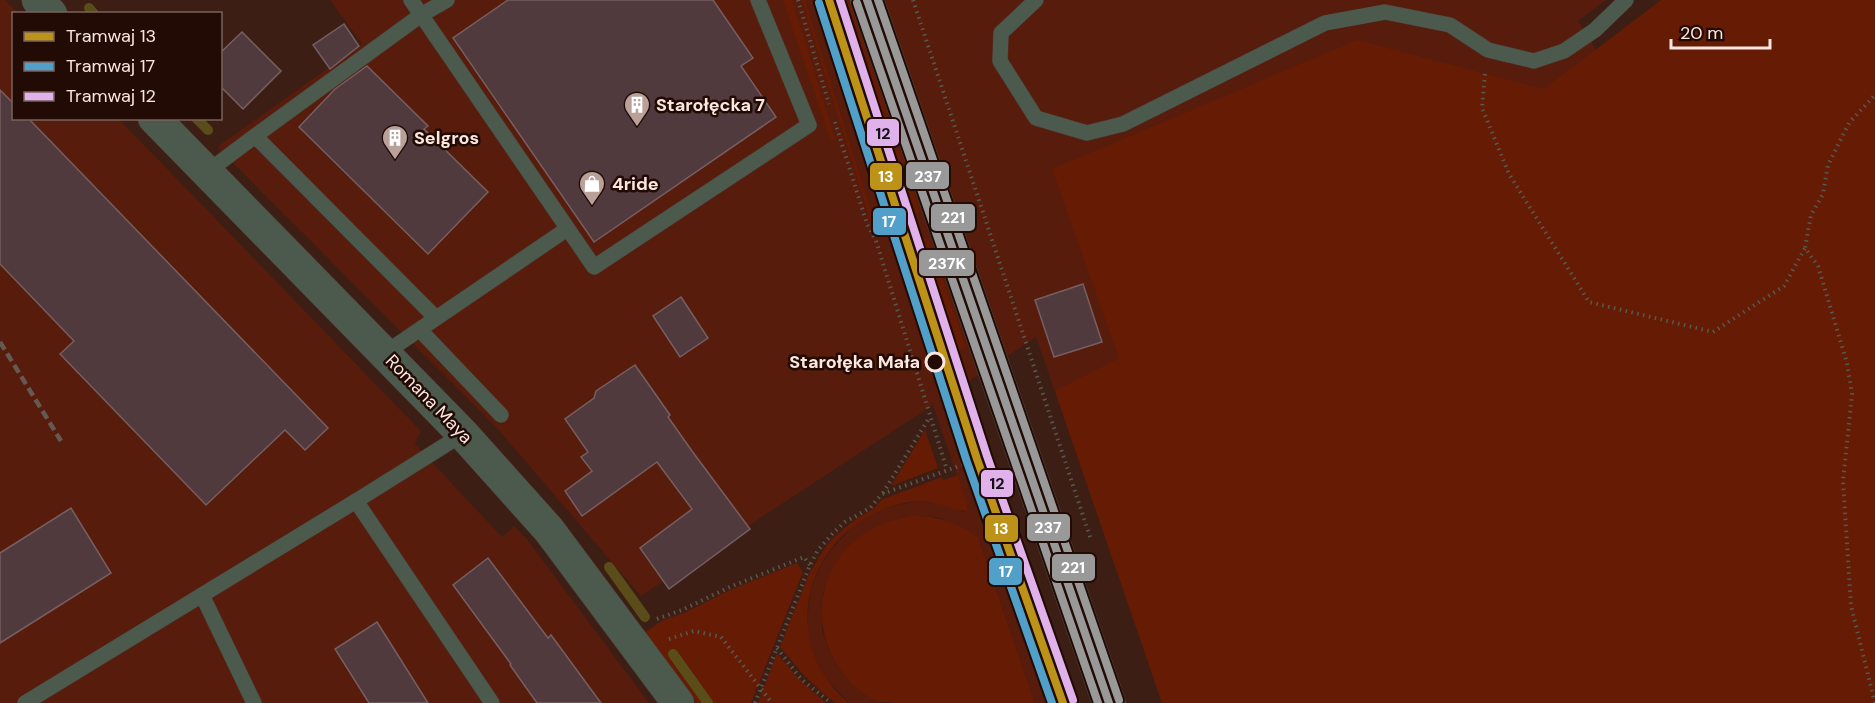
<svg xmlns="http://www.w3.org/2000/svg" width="1875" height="703" viewBox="0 0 1875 703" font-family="'DM Sans',sans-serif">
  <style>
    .built { fill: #571c0b }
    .green { fill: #661b04 }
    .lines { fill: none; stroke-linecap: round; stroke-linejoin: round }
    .stream { stroke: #5b4d19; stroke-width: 10 }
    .building { fill: #513a3d; stroke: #765e61; stroke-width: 1.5 }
    .service-casing { stroke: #503831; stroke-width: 16 }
    .minor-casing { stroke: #503831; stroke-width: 33 }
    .tertiary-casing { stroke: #503831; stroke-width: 34 }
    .path { stroke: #585950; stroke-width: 4; stroke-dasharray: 1.5 4.5; stroke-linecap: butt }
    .service { stroke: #4c5a4e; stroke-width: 15 }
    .minor { stroke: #4c5a4e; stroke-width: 32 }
    .tertiary { stroke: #4c5a4e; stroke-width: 33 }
    .rail { stroke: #645a51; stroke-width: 4.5; stroke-dasharray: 9 4.5; stroke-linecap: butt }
    .bus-1-casing { stroke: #220b05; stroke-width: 12 }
    .bus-2-casing { stroke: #220b05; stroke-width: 12 }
    .bus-3-casing { stroke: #220b05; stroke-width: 12 }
    .bus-1 { stroke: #999; stroke-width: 8 }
    .bus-2 { stroke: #999; stroke-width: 8 }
    .bus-3 { stroke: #999; stroke-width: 8 }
    .tram-1-casing { stroke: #220b05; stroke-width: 12 }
    .tram-2-casing { stroke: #220b05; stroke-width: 12 }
    .tram-3-casing { stroke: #220b05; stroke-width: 12 }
    .tram-1 { stroke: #bd9218; stroke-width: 8 }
    .tram-2 { stroke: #50a0c9; stroke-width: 8 }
    .tram-3 { stroke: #e0b1eb; stroke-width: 8 }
    .stop-dot { fill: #220b05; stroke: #fce6df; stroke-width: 3 }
    .labels { text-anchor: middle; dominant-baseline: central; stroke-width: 5; stroke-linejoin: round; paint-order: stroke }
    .poi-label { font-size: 18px; font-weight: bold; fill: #fce6df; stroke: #220b05; text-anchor: start }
    .stop-label { font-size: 18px; font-weight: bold; fill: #fce6df; stroke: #220b05; text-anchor: end }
    .street-label { font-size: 18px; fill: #fce6df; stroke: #220b05 }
    .line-badge { stroke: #220b05; stroke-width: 2 }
    .badge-label { font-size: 16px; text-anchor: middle; font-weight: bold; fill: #fff }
    .pale-badge-label { font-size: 16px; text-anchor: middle; font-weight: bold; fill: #111 }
  </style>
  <rect width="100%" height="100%" fill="#3c1e15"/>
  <g class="built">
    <polygon points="0,0 5,0 18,13 14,14 14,118 119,119 421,431 415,444 502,537 514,526 527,539 649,703 0,703"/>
    <polygon points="330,0 1606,0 1578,21 1800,368 1162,703 1036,337 963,385 1072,703 1035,703 978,537 941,518 924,516 910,516 892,521 874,528 856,541 842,555 831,573 823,593 822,631 829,649 838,667 873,699 882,703 849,703 825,677 812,651 807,635 807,622 811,589 821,565 831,550 853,526 869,515 886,508 917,501 943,504 964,512 968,508 933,405 641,596 496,427 217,147 362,44"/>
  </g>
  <g class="green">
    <polygon points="783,0 792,0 836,141 830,139"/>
    <polygon points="802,0 805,0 877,230 874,232"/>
    <polygon points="839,0 849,0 920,210 914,218 908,220"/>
    <polygon points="1661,0 1875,0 1875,703 1162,703 1055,391 1119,358 1052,169 1357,40 1544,89"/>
    <polygon points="921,236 929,239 966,347 956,351 988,444 983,445 914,238"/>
    <polygon points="925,430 938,468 891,486"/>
    <polygon points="994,461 1041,600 1045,623 989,463"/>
    <path d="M 958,475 L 968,508 L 966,511 C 945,509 934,498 909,502 C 811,520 770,636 849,703 L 836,703 L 826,696 L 802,673 L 780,647 L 809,574 L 826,546 L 836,535 L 857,518 L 872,510 L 883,499 L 942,477 L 943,480 Z"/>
    <path d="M 910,516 C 937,515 956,522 978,537 L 1035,703 C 997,703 959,703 921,703 C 908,703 891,703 880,702 C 860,695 843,677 834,659 C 808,611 825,552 875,527 C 886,522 898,519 910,516 Z"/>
    <polygon points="797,563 803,572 751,703 696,703 644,633 663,620 684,613 730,590"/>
    <polygon points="777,653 798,678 826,703 758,703"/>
  </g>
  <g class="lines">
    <g class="stream">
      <polyline points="89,8 94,14"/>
      <polyline points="196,118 208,130"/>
      <polyline points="609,567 645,617"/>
      <polyline points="673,654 708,703"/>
    </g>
  </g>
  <g class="building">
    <polygon points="508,0 713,0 753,58 741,66 776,117 594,242 453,38"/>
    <polygon points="344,24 359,46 330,69 313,45"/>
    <polygon points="242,32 281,71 243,109 220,86 220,53"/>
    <polygon points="367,66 428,126 424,129 488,192 428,254 299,127 335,89"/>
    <polygon points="0,90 14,104 14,118 28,118 328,428 305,450 285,430 206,505 60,354 74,341 0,264"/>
    <polygon points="1083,284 1102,342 1054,357 1035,300"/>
    <polygon points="681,297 708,338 680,357 653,316"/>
    <polygon points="635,365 670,415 668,417 692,451 750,529 669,589 640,548 692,509 657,462 582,516 565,491 592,471 581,457 588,452 565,419 594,398 596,391"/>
    <polygon points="71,508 111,573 0,643 0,553"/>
    <polygon points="488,558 548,638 551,635 601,703 537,703 510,665 511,664 453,585"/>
    <polygon points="377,622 428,703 369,703 335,649"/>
  </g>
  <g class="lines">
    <defs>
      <g id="service">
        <polyline points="411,0 594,267 809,125 758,0"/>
        <polyline points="1036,0 1001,33 1000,61 1036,118 1087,133 1123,124 1325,23 1385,12 1450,25 1488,50 1534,61 1564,51 1595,30 1626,0"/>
        <polyline points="255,136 421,15 447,0"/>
        <polyline points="207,172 255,136 436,318"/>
        <polyline points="420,330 501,415"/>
        <polyline points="385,353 567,229"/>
        <polyline points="356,501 463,434"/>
        <polyline points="202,595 254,703"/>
        <polyline points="25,703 356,501 492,703"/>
      </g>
      <g id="minor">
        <polyline points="38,0 51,14"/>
        <polyline points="154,118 463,434 549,530 678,703"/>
      </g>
      <polyline id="tertiary" points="867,0 1109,703"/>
    </defs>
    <use href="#service" class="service-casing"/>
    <use href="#minor" class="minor-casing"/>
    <use href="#tertiary" class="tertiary-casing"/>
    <g class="path">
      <polyline points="798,0 829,104"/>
      <polyline points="913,0 1091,540"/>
      <polyline points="1485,74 1482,108 1509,174 1589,302 1713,332 1784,286 1805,248"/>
      <polyline points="835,122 867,224 876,241 947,470"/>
      <polyline points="883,493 929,418"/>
      <polyline points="657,619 682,610 730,587 804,557 810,565"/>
      <polyline points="669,639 694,631 721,637 772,703"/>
      <polyline points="777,648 801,679 831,703"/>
      <polyline points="755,703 810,565 818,550 833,533 845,522 870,508 882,494 989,455"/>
      <polyline points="1875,703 1851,606 1843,481 1852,394 1847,363 1818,266 1805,248 1811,215 1823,194 1828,165 1849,123 1875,95"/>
    </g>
    <use href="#service" class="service"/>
    <use href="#minor" class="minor"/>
    <use href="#tertiary" class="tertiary"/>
    <polyline class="rail" points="0,342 61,441"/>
    <defs>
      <polyline id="bus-1" points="867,0 1109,703"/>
      <polyline id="bus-2" points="857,3 1098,703"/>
      <polyline id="bus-3" points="878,0 1119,700"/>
    </defs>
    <use href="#bus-1" class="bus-1-casing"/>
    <use href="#bus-2" class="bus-2-casing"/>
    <use href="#bus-3" class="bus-3-casing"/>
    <use href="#bus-1" class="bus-1"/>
    <use href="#bus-2" class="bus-2"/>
    <use href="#bus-3" class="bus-3"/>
    <defs>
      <polyline id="tram-1" points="829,0 977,459 1063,703"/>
      <polyline id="tram-2" points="819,3 967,462 1052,703"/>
      <polyline id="tram-3" points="840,0 987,456 1073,700"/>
    </defs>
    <use href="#tram-1" class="tram-1-casing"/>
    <use href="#tram-2" class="tram-2-casing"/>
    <use href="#tram-3" class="tram-3-casing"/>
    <use href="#tram-1" class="tram-1"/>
    <use href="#tram-2" class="tram-2"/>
    <use href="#tram-3" class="tram-3"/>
  </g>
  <defs>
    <symbol id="building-pin" viewBox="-11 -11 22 30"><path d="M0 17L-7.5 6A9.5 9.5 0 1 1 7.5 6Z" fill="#b9a098" stroke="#220b05"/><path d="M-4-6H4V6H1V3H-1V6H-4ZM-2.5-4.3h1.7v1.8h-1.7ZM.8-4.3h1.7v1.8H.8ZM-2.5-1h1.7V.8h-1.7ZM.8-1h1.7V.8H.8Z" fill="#fff"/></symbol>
    <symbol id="shop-pin" viewBox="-11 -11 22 30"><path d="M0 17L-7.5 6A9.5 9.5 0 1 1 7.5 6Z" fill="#b9a098" stroke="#220b05"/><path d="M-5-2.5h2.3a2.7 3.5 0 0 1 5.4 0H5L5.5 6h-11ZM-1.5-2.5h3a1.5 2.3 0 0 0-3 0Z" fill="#fff"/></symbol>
  </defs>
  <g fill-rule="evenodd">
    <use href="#building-pin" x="622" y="90" width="30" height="40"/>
    <use href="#building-pin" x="380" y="123" width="30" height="40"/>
    <use href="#shop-pin" x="577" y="169" width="30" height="40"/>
  </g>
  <circle class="stop-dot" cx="935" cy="362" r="9"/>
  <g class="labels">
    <g class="poi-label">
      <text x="656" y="105">Starołęcka 7</text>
      <text x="414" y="138">Selgros</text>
      <text x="612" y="184">4ride</text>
    </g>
    <g class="stop-label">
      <text x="920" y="362">Starołęka Mała</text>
    </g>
    <g class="street-label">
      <text transform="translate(429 399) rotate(46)">Romana Maya</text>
    </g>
  </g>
  <g class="line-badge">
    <rect x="866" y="118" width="34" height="29" rx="6" fill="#e0b1eb"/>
    <rect x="905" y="161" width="45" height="29" rx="6" fill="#999"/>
    <rect x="869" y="162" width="34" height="29" rx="6" fill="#bd9218"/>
    <rect x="930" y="203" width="46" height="29" rx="6" fill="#999"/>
    <rect x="872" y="207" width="35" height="29" rx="6" fill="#50a0c9"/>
    <rect x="918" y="249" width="57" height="28" rx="6" fill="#999"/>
    <rect x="980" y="469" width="34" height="29" rx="6" fill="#e0b1eb"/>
    <rect x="1026" y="513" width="45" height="29" rx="6" fill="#999"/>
    <rect x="984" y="514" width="35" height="29" rx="6" fill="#bd9218"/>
    <rect x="1051" y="553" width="45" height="29" rx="6" fill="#999"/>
    <rect x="988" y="557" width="35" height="29" rx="6" fill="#50a0c9"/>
  </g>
  <g class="badge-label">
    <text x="928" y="182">237</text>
    <text x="886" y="182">13</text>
    <text x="953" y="223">221</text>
    <text x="889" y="227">17</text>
    <text x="947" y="269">237K</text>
    <text x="1048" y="533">237</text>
    <text x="1001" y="534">13</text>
    <text x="1073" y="573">221</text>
    <text x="1006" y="577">17</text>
  </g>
  <g class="pale-badge-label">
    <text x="883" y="139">12</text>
    <text x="997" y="489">12</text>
  </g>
  <rect x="12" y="12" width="210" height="108" fill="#220b05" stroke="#79635c" stroke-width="1.5"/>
  <rect x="24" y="32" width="30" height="9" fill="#bd9218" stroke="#79635c" stroke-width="1.5"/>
  <text x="66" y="42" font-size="18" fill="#fce6df">Tramwaj 13</text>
  <rect x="24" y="62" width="30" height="9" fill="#50a0c9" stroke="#79635c" stroke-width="1.5"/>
  <text x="66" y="72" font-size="18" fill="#fce6df">Tramwaj 17</text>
  <rect x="24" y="92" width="30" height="9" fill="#e0b1eb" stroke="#79635c" stroke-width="1.5"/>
  <text x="66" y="102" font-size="18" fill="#fce6df">Tramwaj 12</text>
  <path d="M1671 39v9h99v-9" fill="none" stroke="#fce6df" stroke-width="3"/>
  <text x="1680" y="39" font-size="18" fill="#fce6df" stroke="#220b05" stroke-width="4.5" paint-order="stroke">20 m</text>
</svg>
